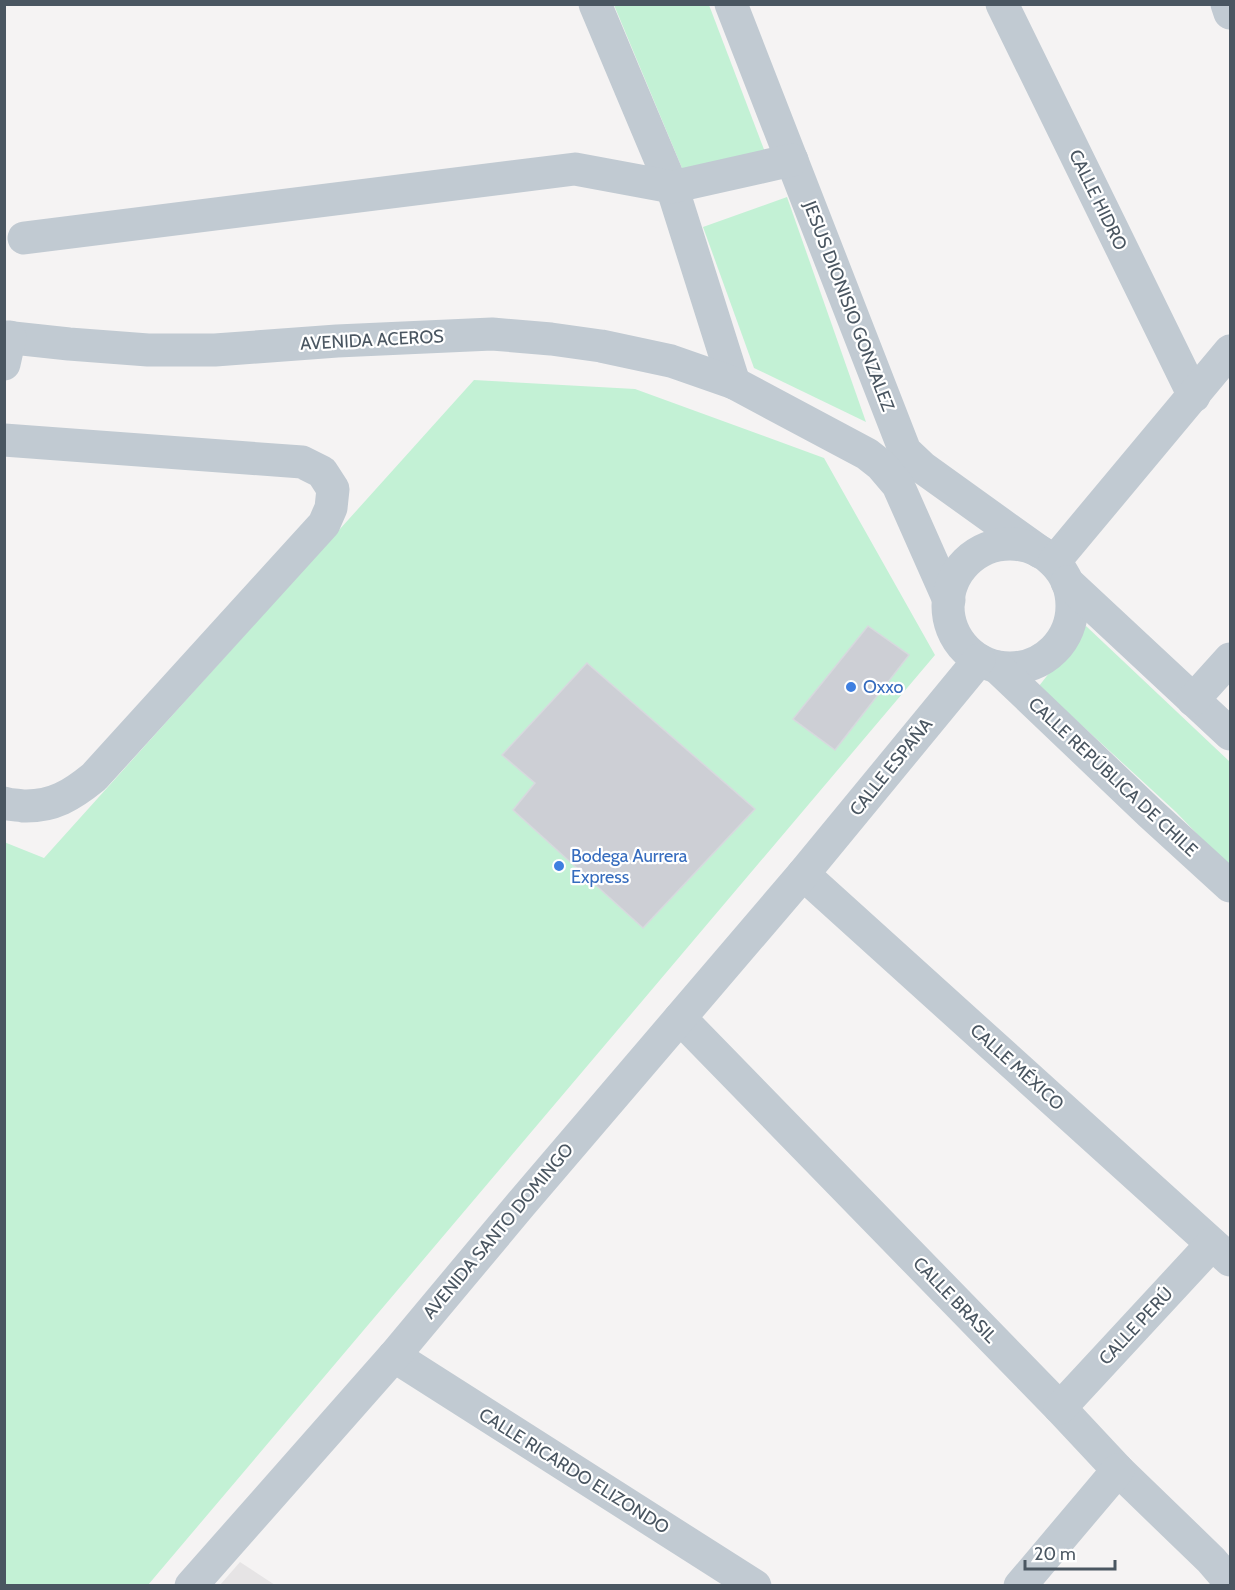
<svg xmlns="http://www.w3.org/2000/svg" width="1235" height="1590" viewBox="0 0 1235 1590" font-family="Cabin,sans-serif">
  <style>
    .education { fill: #e6e4e5 }
    .green { fill: #c3f1d5 }
    .building { fill: #cdcfd5; stroke: #d7d9de; stroke-width: 1.5 }
    .lines { fill: none; stroke-linecap: round; stroke-linejoin: round }
    .minor { stroke: #c1cad2; stroke-width: 33 }
    .shop-dot { fill: #3f7fe0; stroke: #fff; stroke-width: 2 }
    .labels { text-anchor: middle; dominant-baseline: central; stroke-width: 4.5; stroke-linejoin: round; paint-order: stroke }
    .street-label { font-size: 18px; fill: #4a5661; stroke: #fff }
    .shop-label { font-size: 18px; fill: #366cbe; stroke: #fff; text-anchor: start }
  </style>
  <rect width="100%" height="100%" fill="#f5f3f3"/>
  <polygon class="education" points="240,1562 275,1585 220,1585"/>
  <g class="green">
    <polygon points="614,5 709,5 765,152 687,180"/>
    <polygon points="787,197 866,422 754,368 703,227"/>
    <polygon points="474,380 635,389 824,458 935,655 148,1585 5,1585 4,842 44,858"/>
    <polygon points="1086,626 1230,762 1230,868 1176,812 1039,686"/>
  </g>
  <g class="building">
    <polygon points="868,626 909,655 835,750 793,719"/>
    <polygon points="587,663 755,809 643,928 513,810 535,783 502,755"/>
  </g>
  <g class="lines">
    <g class="minor">
      <polyline points="595,4 672,187 734,383"/>
      <polyline points="731,4 905,451 923,468 1040,552"/>
      <polyline points="1002,4 1194,396"/>
      <polyline points="1227,4 1230,13"/>
      <polyline points="24,238 575,169 672,187 792,160"/>
      <polyline points="4,337 69,344 148,350 215,350 337,341 492,334 551,339 601,346 671,361 734,383 867,454 881,465 898,485 949,600"/>
      <polyline points="4,364 10,337"/>
      <path d="M 4,440 L 302,462 L 322,472 L 333,489 L 331,508 L 324,524 L 94,777 C 72,795 53,807 23,806 C 17,805 11,805 4,803"/>
      <circle cx="1010" cy="606" r="62"/>
      <polyline points="1054,562 1230,351"/>
      <polyline points="1067,582 1230,734"/>
      <polyline points="997,667 1150,813 1230,886"/>
      <polyline points="1193,700 1230,659"/>
      <polyline points="803,874 1230,1260"/>
      <polyline points="680,1018 1060,1408 1118,1470 1211,1560 1230,1582"/>
      <polyline points="394,1356 755,1586"/>
      <polyline points="1060,1408 1212,1244"/>
      <polyline points="191,1586 394,1356 521,1204 803,874 979,660"/>
      <polyline points="1020,1586 1118,1470"/>
    </g>
  </g>
  <g class="shop-dot">
    <circle cx="851" cy="687" r="6"/>
    <circle cx="559" cy="866" r="6"/>
  </g>
  <g class="labels">
    <g class="street-label">
      <text transform="translate(1098 200) rotate(64)">CALLE HIDRO</text>
      <text transform="translate(849 306) rotate(69)">JESUS DIONISIO GONZALEZ</text>
      <text transform="translate(372 340) rotate(-3)">AVENIDA ACEROS</text>
      <text transform="translate(891 767) rotate(-51)">CALLE ESPAÑA</text>
      <text transform="translate(1113 777) rotate(43)">CALLE REPÚBLICA DE CHILE</text>
      <text transform="translate(1017 1067) rotate(42)">CALLE MÉXICO</text>
      <text transform="translate(498 1231) rotate(-50)">AVENIDA SANTO DOMINGO</text>
      <text transform="translate(955 1300) rotate(46)">CALLE BRASIL</text>
      <text transform="translate(1136 1326) rotate(-47)">CALLE PERÚ</text>
      <text transform="translate(574 1471) rotate(32)">CALLE RICARDO ELIZONDO</text>
    </g>
    <g class="shop-label">
      <text x="863" y="687">Oxxo</text>
      <text x="571" y="856">Bodega Aurrera<tspan x="571" dy="21">Express</tspan></text>
    </g>
  </g>
  <rect width="1235" height="1590" fill="none" stroke="#4a5661" stroke-width="12"/>
  <path d="M1025 1560v9h90v-9" fill="none" stroke="#4a5661" stroke-width="3"/>
  <text x="1034" y="1560" font-size="18" fill="#4a5661" stroke="#ffffff" stroke-width="4.5" paint-order="stroke">20 m</text>
</svg>
